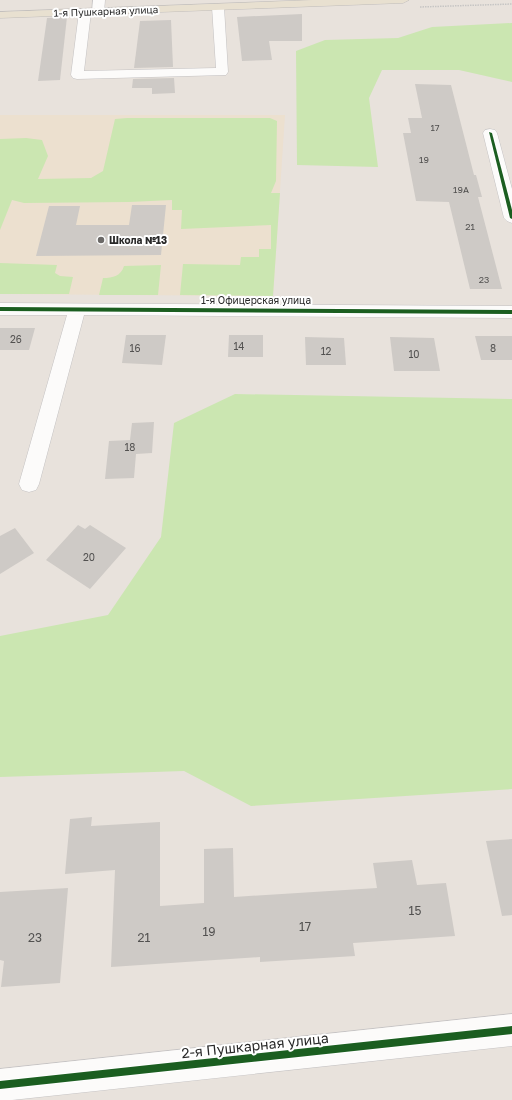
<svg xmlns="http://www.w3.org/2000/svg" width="512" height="1100" viewBox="0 0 512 1100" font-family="'Golos Text',sans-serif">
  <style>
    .education { fill: #ece0cf }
    .green { fill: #cbe6b1 }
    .building { fill: #cecac6 }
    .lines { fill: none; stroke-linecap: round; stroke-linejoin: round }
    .minor-casing { stroke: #c4c2c3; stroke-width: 1 }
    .major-casing { stroke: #c0bdbb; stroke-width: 1 }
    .path { stroke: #c6c5c4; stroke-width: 1.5; stroke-dasharray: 1.5 1; stroke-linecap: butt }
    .minor { fill: #fcfbfa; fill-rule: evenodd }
    .major { fill: #e8e0d0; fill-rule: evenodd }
    .cycleway-casing { stroke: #fff; stroke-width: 2 }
    .cycleway { fill: #1b5e20; fill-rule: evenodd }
    .poi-dot { fill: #6b6967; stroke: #fff; stroke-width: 1.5 }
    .labels { text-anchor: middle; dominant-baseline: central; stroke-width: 4; stroke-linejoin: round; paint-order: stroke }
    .far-number-label { font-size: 9px; fill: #525150 }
    .far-street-label { font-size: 10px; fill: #282828; stroke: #fff }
    .far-poi-label { font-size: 10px; font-weight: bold; fill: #282828; stroke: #fff; text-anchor: start }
    .number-label { font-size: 10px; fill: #525150 }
    .near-number-label { font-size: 12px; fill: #525150 }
    .near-street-label { font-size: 14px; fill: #282828; stroke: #fff }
  </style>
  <rect width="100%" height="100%" fill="#e8e2dc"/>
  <polygon class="education" points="0,115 285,115 273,296 0,294"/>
  <g class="green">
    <polygon points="512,23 512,82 459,70 382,70 369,98 378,167 297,165 296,51 325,40 398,38 432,27"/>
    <polygon points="127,118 270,118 277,121 276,181 271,193 280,193 273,296 180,295 183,264 240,265 241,257 259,257 259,249 271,249 271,225 181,229 182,210 172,210 172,200 129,202 24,203 12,200 0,230 0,139 26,138 42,140 48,156 38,179 91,178 103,171 115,119"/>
    <polygon points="0,263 57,265 55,273 60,276 73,277 69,294 0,294"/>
    <path d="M 161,265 L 158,295 L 99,295 L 103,278 C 113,278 121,276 124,266 Z"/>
    <polygon points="235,394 512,399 512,789 251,806 184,771 0,777 0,636 108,615 161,537 174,423"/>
  </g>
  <g class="building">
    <polygon points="302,14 302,41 269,41 272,60 242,61 237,17"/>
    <polygon points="67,17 60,80 38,81 47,18"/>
    <polygon points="171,20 173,67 134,68 140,21"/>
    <polygon points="174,78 175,93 152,94 152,88 132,88 133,79"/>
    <polygon points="415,84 451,85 474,175 476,175 482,197 478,197 502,289 470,289 449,202 416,201 403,133 411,133 408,118 422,118"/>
    <polygon points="132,205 166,205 161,255 36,256 49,206 80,206 76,225 129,225"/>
    <polygon points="0,328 35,328 29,350 0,350"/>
    <polygon points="126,335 166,335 162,365 122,363"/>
    <polygon points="229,335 263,335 263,357 228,357"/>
    <polygon points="475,336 512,336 512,360 481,360"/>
    <polygon points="305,337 344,338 346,365 306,365"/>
    <polygon points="390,337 434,338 440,371 394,371"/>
    <polygon points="154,422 152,453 136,454 134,478 105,479 109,441 130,440 132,423"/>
    <polygon points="78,525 85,529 90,525 126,548 90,589 46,560"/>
    <polygon points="15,528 34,553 0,574 0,536"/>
    <polygon points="92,817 91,826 160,822 160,906 204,903 204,849 233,848 234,897 377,888 373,863 412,860 417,885 446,883 455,936 353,943 355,956 260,962 260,957 111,967 115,870 65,874 70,819"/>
    <polygon points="512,839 512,915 502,916 486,841"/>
    <polygon points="68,888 60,983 1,987 4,961 0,960 0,892"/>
  </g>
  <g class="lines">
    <defs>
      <g id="minor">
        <polygon points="93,0 105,0 104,12 102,14 94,14 92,12"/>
        <polygon points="218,4 224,7 228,72 226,75 77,79 73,78 71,75 79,12 81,10 89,10 91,12 84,71 216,68 212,7"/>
        <polygon points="490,129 495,130 497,133 512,189 512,223 507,221 504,218 483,133 485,130"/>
        <polygon points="0,303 512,306 512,318 84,315 39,484 36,490 29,492 22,490 19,484 67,315 0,315"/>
        <polygon points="512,1014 512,1046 12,1100 0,1100 0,1069"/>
      </g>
      <polygon id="major" points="313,0 409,0 403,3 0,18 0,12"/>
    </defs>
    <use href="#minor" class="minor-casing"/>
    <use href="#major" class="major-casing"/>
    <polyline class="path" points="420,7 512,4"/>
    <use href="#minor" class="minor"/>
    <use href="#major" class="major"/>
    <defs>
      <g id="cycleway">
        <polygon points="489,132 492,133 512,210 512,219 510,218"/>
        <polygon points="0,307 512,310 512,314 0,311"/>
        <polygon points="512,1026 512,1034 0,1089 0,1081"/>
      </g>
    </defs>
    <use href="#cycleway" class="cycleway-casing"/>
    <use href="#cycleway" class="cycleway"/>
  </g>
  <circle class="poi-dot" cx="101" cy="240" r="4"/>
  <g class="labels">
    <g class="far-number-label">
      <text x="435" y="127">17</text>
      <text x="424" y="159">19</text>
      <text x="461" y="189">19А</text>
      <text x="470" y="226">21</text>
      <text x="484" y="279">23</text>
    </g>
    <g class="far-street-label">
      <text transform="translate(106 11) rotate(-2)">1-я Пушкарная улица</text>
      <text x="256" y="300">1-я Офицерская улица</text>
    </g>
    <g class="far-poi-label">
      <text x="109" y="240">Школа №13</text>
    </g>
    <g class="number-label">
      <text x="16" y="339">26</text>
      <text x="239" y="346">14</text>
      <text x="135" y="348">16</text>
      <text x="493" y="348">8</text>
      <text x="326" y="351">12</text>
      <text x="414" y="354">10</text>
      <text x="130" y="447">18</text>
      <text x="89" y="557">20</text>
    </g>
    <g class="near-number-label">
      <text x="415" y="910">15</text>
      <text x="305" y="926">17</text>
      <text x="209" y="931">19</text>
      <text x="35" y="937">23</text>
      <text x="144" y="937">21</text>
    </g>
    <g class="near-street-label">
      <text transform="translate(255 1045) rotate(-6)">2-я Пушкарная улица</text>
    </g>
  </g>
</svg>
